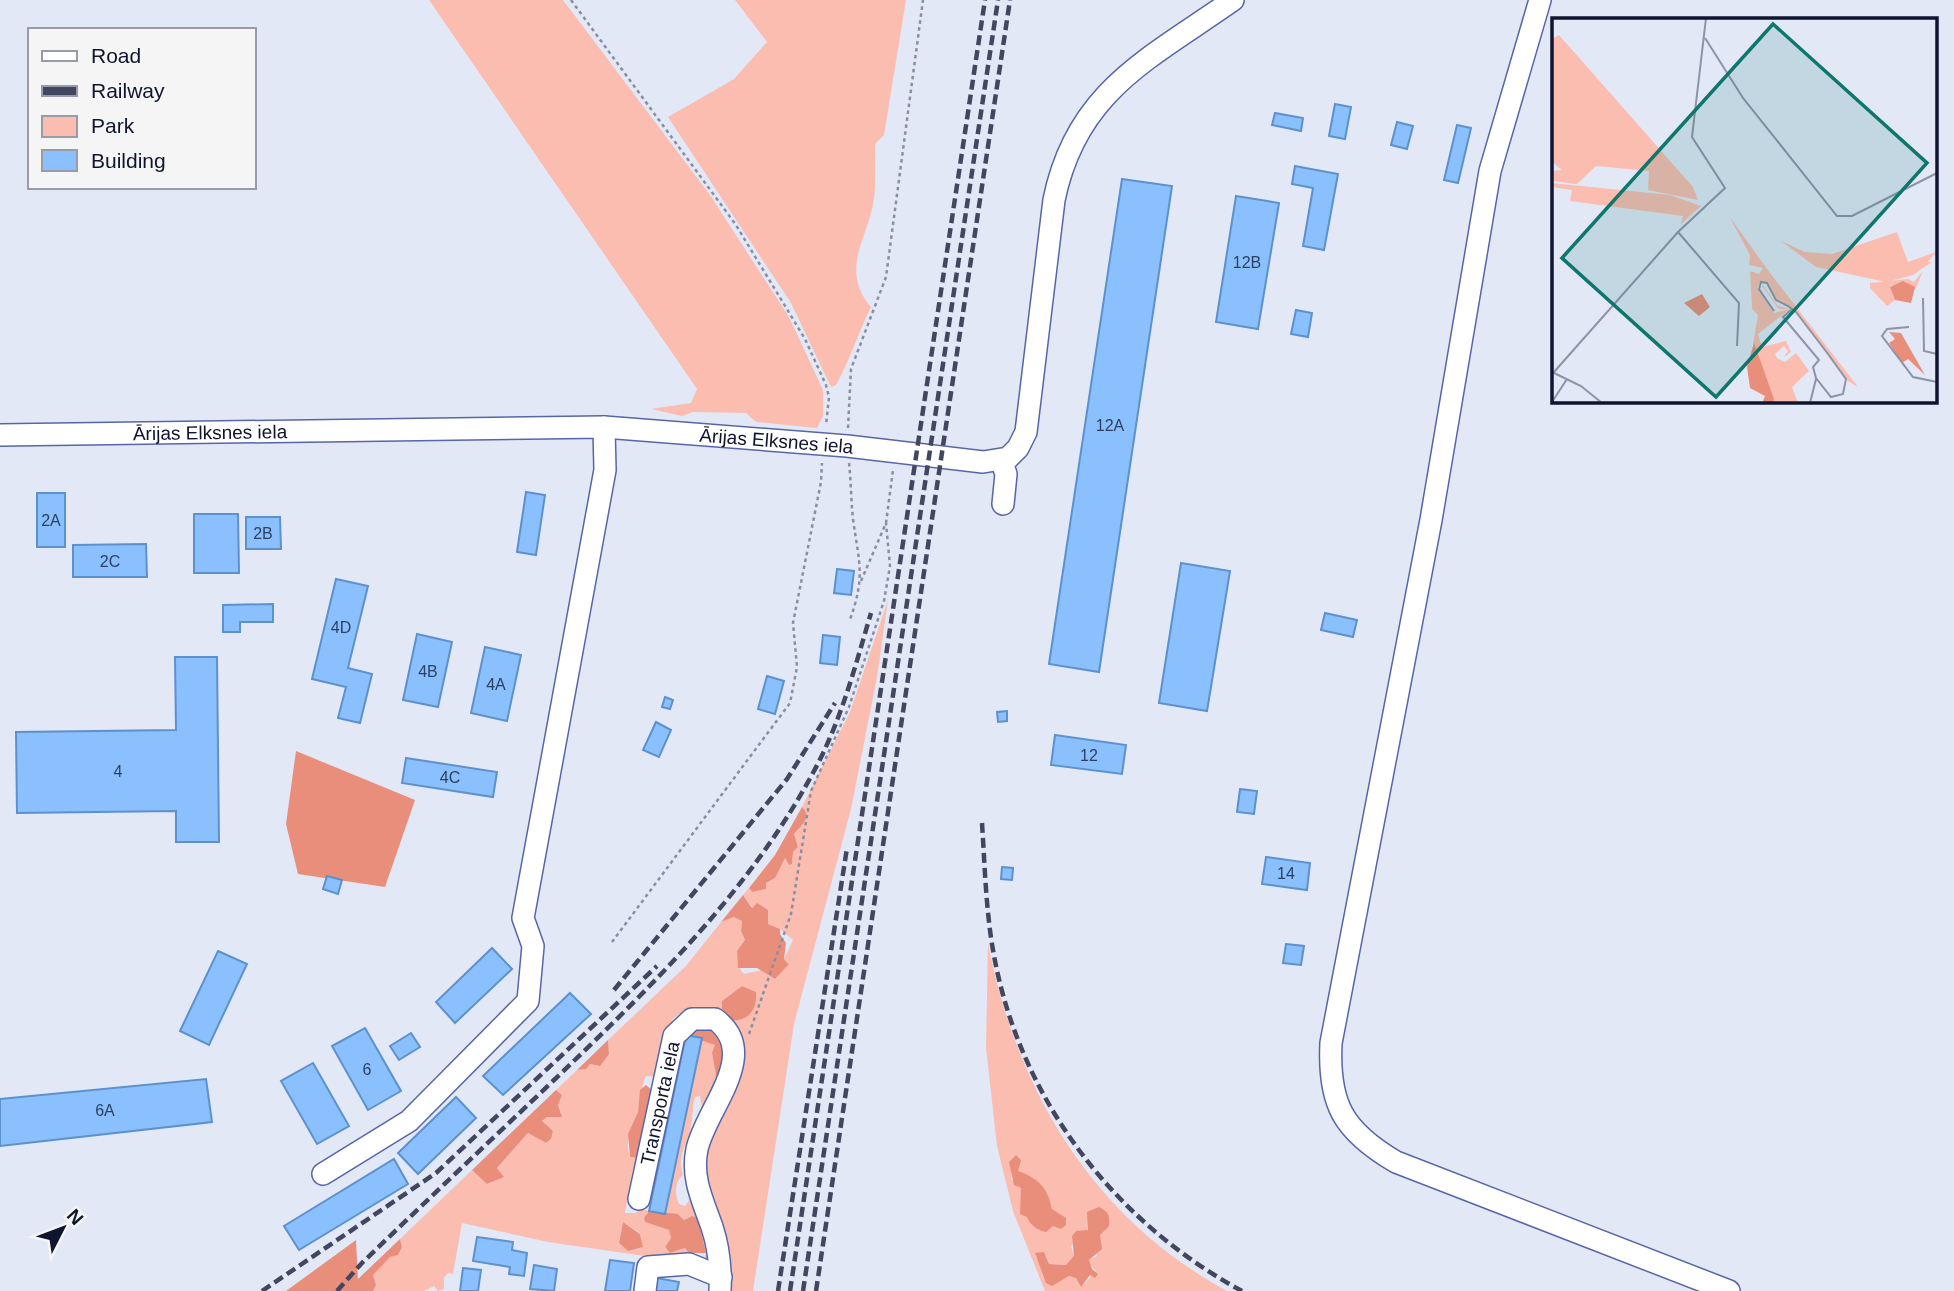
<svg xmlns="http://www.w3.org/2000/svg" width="1954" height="1291" viewBox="0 0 1954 1291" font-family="Helvetica,sans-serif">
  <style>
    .green { fill: #fbbdb0; fill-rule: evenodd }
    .forest { fill: #ea8e7c }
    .building { fill: #89c0fd; stroke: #5d91cc; stroke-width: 2 }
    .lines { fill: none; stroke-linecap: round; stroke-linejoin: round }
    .minor-casing { stroke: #5666a7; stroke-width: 24 }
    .path { stroke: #898ea2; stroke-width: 2.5; stroke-dasharray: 3.5 3.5; stroke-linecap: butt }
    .minor { stroke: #fff; stroke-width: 21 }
    .rail { stroke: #42475f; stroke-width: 4.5; stroke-dasharray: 10 5; stroke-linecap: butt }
    .labels { text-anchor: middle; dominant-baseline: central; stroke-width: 7; stroke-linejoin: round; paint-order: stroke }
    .number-label { font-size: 16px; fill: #2e3f62 }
    .street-label { font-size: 19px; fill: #0f142f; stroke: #f5f5f5 }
    .inset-road { fill: none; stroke: #8e93a7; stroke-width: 2 }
    .view { fill: #0f766e; fill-opacity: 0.15; stroke: #0f766e; stroke-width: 3.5 }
    .inset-edge { fill: none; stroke: #0f142f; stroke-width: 3.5 }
  </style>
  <rect width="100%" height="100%" fill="#e3e8f7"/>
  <g class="green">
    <polygon points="429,0 563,0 710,195 789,317 823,390 823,416 817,428 756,422 746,413 693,412 682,416 651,409 691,403 697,389"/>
    <path d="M 735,0 L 906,0 L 884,135 L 875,144 C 875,162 876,181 874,199 C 868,239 839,269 871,307 C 858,333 850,360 836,385 L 831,387 L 791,303 L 668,117 L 734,79 L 767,42 Z"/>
    <path d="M 888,600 L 877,677 L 851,809 L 794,1024 L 753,1291 L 725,1291 L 720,1241 L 702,1182 L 701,1166 L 711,1123 L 737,1065 L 738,1041 L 727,1023 L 710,1014 L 679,1014 L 672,1020 L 674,1025 L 659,1077 L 646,1076 C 640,1089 642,1101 637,1114 C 632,1130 624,1139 630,1157 L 638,1158 L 632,1172 L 625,1213 L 636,1213 L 639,1209 L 649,1211 L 644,1218 L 645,1222 L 669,1230 L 671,1238 L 665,1247 L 670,1253 L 685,1248 L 694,1253 L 693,1258 L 705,1260 L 706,1239 L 698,1218 L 692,1216 L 684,1220 L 678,1214 L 665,1214 L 702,1038 L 713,1042 L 716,1048 L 712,1053 L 718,1081 L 725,1074 L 709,1106 L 702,1108 L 700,1096 L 695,1097 C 692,1107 693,1116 691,1126 C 688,1144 676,1156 683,1175 C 674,1182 675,1195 679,1204 L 685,1206 L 691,1198 L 706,1226 L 714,1266 L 548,1242 L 462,1223 L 453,1274 L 448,1273 L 444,1278 L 444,1289 L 438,1291 L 434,1286 L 424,1291 L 373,1291 L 376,1285 L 372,1275 L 390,1256 L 398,1254 L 402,1247 L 400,1239 L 472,1170 L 488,1184 L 503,1177 L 497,1168 L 528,1133 L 546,1143 L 551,1139 L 553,1131 L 542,1122 L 547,1117 L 562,1117 L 558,1105 L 562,1095 L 556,1090 L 577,1070 L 585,1069 L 590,1064 L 599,1066 L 609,1054 L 608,1040 L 686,966 L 721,922 L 734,917 L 742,920 L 741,931 L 745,940 C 739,951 734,964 744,974 L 762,970 L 775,979 L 789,963 L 784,959 L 793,940 L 780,929 L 768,924 L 768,910 L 757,904 L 753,908 L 743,895 L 749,888 L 752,892 L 766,889 L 766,883 L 774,878 L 785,858 L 789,865 L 792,864 L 793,852 L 798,847 L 794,834 C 800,827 812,817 802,807 L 850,712 ZM 742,986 L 756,992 C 758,1007 749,1021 732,1020 L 722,1009 L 722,1001 ZM 623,1222 L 640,1233 L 643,1247 L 628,1251 L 619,1243 Z"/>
    <path d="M 988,944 C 1017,1091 1093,1218 1227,1291 L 1045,1291 L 1013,1211 L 997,1146 L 986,1047 ZM 1011,1170 L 1050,1201 L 1052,1209 L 1058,1214 L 1027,1217 L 1023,1214 L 1021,1188 L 1011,1179 ZM 1085,1219 L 1097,1256 L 1089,1260 L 1089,1264 L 1096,1271 L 1081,1287 L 1076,1277 L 1069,1276 L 1055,1282 L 1035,1256 L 1038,1253 L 1046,1256 L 1049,1264 L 1067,1265 L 1074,1256 L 1071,1246 L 1088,1230 Z"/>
  </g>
  <g class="forest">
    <polygon points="296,751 415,800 385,887 298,874 286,824"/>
    <path d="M 802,807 C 813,817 800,827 794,834 L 798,847 L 793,852 L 792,864 L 789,865 L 785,858 L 775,878 L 766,883 L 766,889 L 752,892 L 749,888 L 775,855 Z"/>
    <polygon points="743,895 752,908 757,903 768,910 768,924 780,929 780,934 786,943 784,959 789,964 775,979 757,968 738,968 737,951 745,940 741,931 742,921 734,917 721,922"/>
    <path d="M 742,986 L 756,992 C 758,1007 749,1022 732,1020 L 722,1009 L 722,1001 Z"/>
    <polygon points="714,1026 726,1052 717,1080 712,1053 715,1045 686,1035 689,1030"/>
    <polygon points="608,1040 609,1054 600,1066 590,1064 586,1069 577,1070"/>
    <polygon points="646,1085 654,1092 638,1158 630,1157 628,1134 638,1112 640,1090"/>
    <polygon points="556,1090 562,1095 558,1105 562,1117 547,1117 542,1121 553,1131 551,1139 546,1143 528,1133 497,1168 504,1177 487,1184 472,1170"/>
    <path d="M 1016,1155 L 1021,1160 L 1018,1171 C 1038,1178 1048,1188 1052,1209 L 1066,1218 L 1066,1225 L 1061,1229 L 1053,1226 L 1046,1232 C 1038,1231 1029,1224 1027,1217 L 1020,1214 L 1021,1188 L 1014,1185 L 1009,1162 Z"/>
    <path d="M 1099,1207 C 1109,1212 1110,1215 1109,1226 L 1100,1235 L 1102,1249 L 1089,1260 L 1092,1269 L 1098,1274 L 1095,1278 L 1090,1275 L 1081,1287 L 1076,1278 L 1069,1276 L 1052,1286 L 1046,1283 L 1035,1253 L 1044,1252 L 1049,1264 L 1066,1265 L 1074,1256 L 1072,1236 L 1076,1231 L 1088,1230 L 1087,1212 Z"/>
    <polygon points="649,1211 678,1214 684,1220 692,1216 698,1218 706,1253 689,1253 685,1248 670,1253 665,1247 671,1238 669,1230 645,1222 644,1218"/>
    <polygon points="623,1222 640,1234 643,1247 628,1251 619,1243"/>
    <polygon points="400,1239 402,1247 398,1255 390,1257 373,1275 376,1285 373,1291 286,1291 356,1240 358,1279"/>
  </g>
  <g class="building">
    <polygon points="1335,104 1351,107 1345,139 1329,136"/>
    <polygon points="1275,113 1303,118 1301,131 1272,125"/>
    <polygon points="1397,122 1413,126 1407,149 1391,145"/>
    <polygon points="1457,125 1471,128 1458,183 1444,180"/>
    <polygon points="1295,166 1338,174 1324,250 1303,246 1313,188 1292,184"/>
    <polygon points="1122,179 1172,186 1099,672 1049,664"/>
    <polygon points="1236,196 1279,203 1258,329 1216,322"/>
    <polygon points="1296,310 1312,313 1308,337 1291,334"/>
    <polygon points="526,492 545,495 536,555 517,552"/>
    <rect x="37" y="493" width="28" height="54"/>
    <polygon points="194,514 238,514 239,573 194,573"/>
    <polygon points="246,517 280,517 281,549 246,549"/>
    <polygon points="146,544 147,577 73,577 73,545"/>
    <polygon points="1181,563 1230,571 1207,711 1159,703"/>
    <polygon points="837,569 854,571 851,595 834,593"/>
    <polygon points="336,579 368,586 348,668 372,674 360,723 338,718 346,687 312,679"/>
    <polygon points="273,604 273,622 240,622 240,632 223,632 223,605"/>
    <polygon points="1325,613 1357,620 1353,637 1321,630"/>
    <polygon points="417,634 452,642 438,707 403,700"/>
    <polygon points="823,635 840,637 837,665 820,663"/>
    <polygon points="485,647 521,655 507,721 471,713"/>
    <polygon points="175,657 217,657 219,842 176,842 176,811 17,813 16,732 176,730"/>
    <polygon points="767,676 784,681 775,714 758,709"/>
    <polygon points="665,697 673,700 670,709 662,707"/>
    <polygon points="1007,711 1007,721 998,722 997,712"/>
    <polygon points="656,722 671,730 659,757 643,750"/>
    <polygon points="1055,735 1126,745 1122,774 1051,765"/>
    <polygon points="406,758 497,772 493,797 402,783"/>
    <polygon points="1240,789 1257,791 1254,814 1237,812"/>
    <polygon points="1266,857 1310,863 1307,890 1262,884"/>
    <polygon points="1002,867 1013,868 1012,880 1001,879"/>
    <polygon points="327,876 342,880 338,894 323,889"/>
    <polygon points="1286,944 1304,946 1301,965 1283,963"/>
    <polygon points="492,948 512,969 455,1023 436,1002"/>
    <polygon points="218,951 247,964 209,1045 180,1031"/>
    <polygon points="570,993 591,1014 503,1095 483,1076"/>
    <polygon points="365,1028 401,1091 368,1110 332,1046"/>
    <polygon points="411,1033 420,1047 399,1060 390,1046"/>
    <polygon points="686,1035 702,1038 665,1214 649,1211"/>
    <polygon points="313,1063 349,1126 317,1144 281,1081"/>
    <polygon points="206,1079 212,1122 0,1146 0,1099"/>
    <polygon points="456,1097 476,1118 418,1174 398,1153"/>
    <polygon points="394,1159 408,1184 299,1250 284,1226"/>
    <polygon points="477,1237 513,1242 512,1250 527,1253 524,1276 509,1274 510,1267 473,1261"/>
    <polygon points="610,1260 634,1263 630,1291 605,1291"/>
    <polygon points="534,1265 557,1269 554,1291 530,1289"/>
    <polygon points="463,1268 481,1270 478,1291 460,1291"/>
    <polygon points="657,1278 679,1282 677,1291 655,1291"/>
  </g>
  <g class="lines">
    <defs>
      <g id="minor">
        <path d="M 1540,0 L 1490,171 L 1431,520 L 1331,1043 C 1328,1104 1343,1131 1396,1162 L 1729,1291"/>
        <path id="s1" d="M 0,435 L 604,427 L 847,446 L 983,462 L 1008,458 L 1018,448 L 1026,432 L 1054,200 C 1076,91 1149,59 1233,0"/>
        <polyline points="1001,460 1006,474 1003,504"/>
        <polyline points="323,1174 409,1121 528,1001 533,946 523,918 605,470 604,427"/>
        <path id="s2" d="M 639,1199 L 674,1036 L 692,1019 L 715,1019 C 762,1054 706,1108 697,1149 C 691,1178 703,1201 712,1227 C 719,1248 721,1269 720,1291"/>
        <polyline points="645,1291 648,1267 689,1264 721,1277"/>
      </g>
    </defs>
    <use href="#minor" class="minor-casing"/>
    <g class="path">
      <polyline points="571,0 736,225 805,339 826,385 829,397 826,425"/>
      <polyline points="848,428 851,369 886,277 923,0"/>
      <path d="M 849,463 C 851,481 851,500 853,519 C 859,563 866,577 849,622"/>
      <polyline points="861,581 886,523 893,470"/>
      <polyline points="612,942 790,703 797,667 793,623 821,482 822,463"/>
      <polyline points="749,1034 791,914 811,791 849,707 884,601 890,566 886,523"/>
    </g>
    <use href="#minor" class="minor"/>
    <g class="rail">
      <path d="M 982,823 C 985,869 986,916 995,961 C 1023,1103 1116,1223 1242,1291"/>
      <polyline points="614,990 787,779 835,703"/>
      <polyline points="262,1291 436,1173 657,966"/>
      <path d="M 337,1291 L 362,1263 C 425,1202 489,1142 553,1081 C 650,988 750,891 814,771 C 841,721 855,667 871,613"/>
      <polyline points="778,1291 847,848"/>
      <polyline points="790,1291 985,0"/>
      <polyline points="803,1291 998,0"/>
      <polyline points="816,1291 1010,0"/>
    </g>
  </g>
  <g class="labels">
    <g class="number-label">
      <text x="1247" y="262">12B</text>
      <text x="1110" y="425">12A</text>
      <text x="51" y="520">2A</text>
      <text x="263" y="533">2B</text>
      <text x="110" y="561">2C</text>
      <text x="341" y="627">4D</text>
      <text x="428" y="671">4B</text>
      <text x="496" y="684">4A</text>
      <text x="1089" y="755">12</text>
      <text x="118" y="771">4</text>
      <text x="450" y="777">4C</text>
      <text x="1286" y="873">14</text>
      <text x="367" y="1069">6</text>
      <text x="105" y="1110">6A</text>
    </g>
    <g class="street-label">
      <text stroke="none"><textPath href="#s1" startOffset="210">Ārijas Elksnes iela</textPath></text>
      <text stroke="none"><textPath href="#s1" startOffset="777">Ārijas Elksnes iela</textPath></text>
      <text stroke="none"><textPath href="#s2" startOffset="98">Transporta iela</textPath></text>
    </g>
  </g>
  <g transform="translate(1552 18)">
    <rect width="385" height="385" fill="#e3e8f7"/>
    <path d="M 7,17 L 141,169 L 146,182 L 96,172 L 97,153 L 44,148 L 25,166 L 0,163 L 0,153 L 10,152 L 0,144 L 0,21 ZM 0,165 L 118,177 L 149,188 L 129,206 L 131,198 L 18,183 L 20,172 L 0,169 ZM 177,198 L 218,255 L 306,369 L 296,363 L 243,293 L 225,282 L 217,266 L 209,263 L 205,269 L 222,295 L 237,291 L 227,291 L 210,268 L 211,267 L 226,288 L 238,291 L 206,316 L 210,329 L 234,323 L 239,334 L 232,339 L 236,333 L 232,328 L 223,336 L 225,340 L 233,344 L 244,335 L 257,353 L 240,369 L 246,385 L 221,385 L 201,326 L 206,297 L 200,291 L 198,253 L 207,256 L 211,250 L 197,247 L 198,237 ZM 345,214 L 356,244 L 384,234 L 385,240 L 382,236 L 376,244 L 380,244 L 361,257 L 334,264 L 264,249 L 229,223 L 253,234 L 280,236 ZM 371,253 L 363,272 L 353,264 L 338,268 L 343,282 L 335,288 L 318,270 L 318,265 L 356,261 L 362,264 Z" fill="#fbbdb0"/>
    <path d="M 351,263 L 363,269 L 359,285 L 343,282 L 338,269 ZM 150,276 L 158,289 L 147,298 L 132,285 ZM 337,314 L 349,315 L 373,357 L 356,341 L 350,345 L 337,325 L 343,321 ZM 202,325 L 222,381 L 221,385 L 211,383 L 213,378 L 198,370 L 195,349 Z" fill="#ea8e7c"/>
    <path class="inset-road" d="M 153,20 L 191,80 L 285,198 L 300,198 L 385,155M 126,214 L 187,285 L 185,328M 371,280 L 372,333 L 385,336M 222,293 L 207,271 L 209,264 L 215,265 L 224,282 L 236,288 L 244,294 L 276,336 L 294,361 L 291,376 L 279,379 L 264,360 L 261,349 L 267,342 L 231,299 L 240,291M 357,309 L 335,311 L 330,318 L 361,359 L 385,364M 0,354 L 29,368 L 50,385M 2,354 L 126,214 L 173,170 L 140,119 L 154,0M 0,384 L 15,361M 258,385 L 264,361"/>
    <path class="view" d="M 221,6 L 375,145 L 164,379 L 10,240 Z"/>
    <rect width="385" height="385" class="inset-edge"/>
  </g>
  <rect x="28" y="28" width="228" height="161" fill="#f5f5f5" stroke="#999ba6" stroke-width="2"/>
  <rect x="42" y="51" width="35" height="10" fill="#ffffff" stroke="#999ba6" stroke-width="2"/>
  <text x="91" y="63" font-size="21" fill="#0f142f">Road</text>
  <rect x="42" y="86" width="35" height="10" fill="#42475f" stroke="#999ba6" stroke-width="2"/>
  <text x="91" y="98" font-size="21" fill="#0f142f">Railway</text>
  <rect x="42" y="116" width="35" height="21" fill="#fbbdb0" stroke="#999ba6" stroke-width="2"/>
  <text x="91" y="133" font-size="21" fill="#0f142f">Park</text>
  <rect x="42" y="150" width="35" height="21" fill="#89c0fd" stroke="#999ba6" stroke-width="2"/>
  <text x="91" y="168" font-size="21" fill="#0f142f">Building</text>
  <g transform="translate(63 1228) rotate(48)" stroke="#f5f5f5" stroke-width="5" paint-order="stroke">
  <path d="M0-5L12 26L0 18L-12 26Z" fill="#0f142f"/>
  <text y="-10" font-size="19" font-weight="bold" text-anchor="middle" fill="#0f142f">N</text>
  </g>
</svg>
